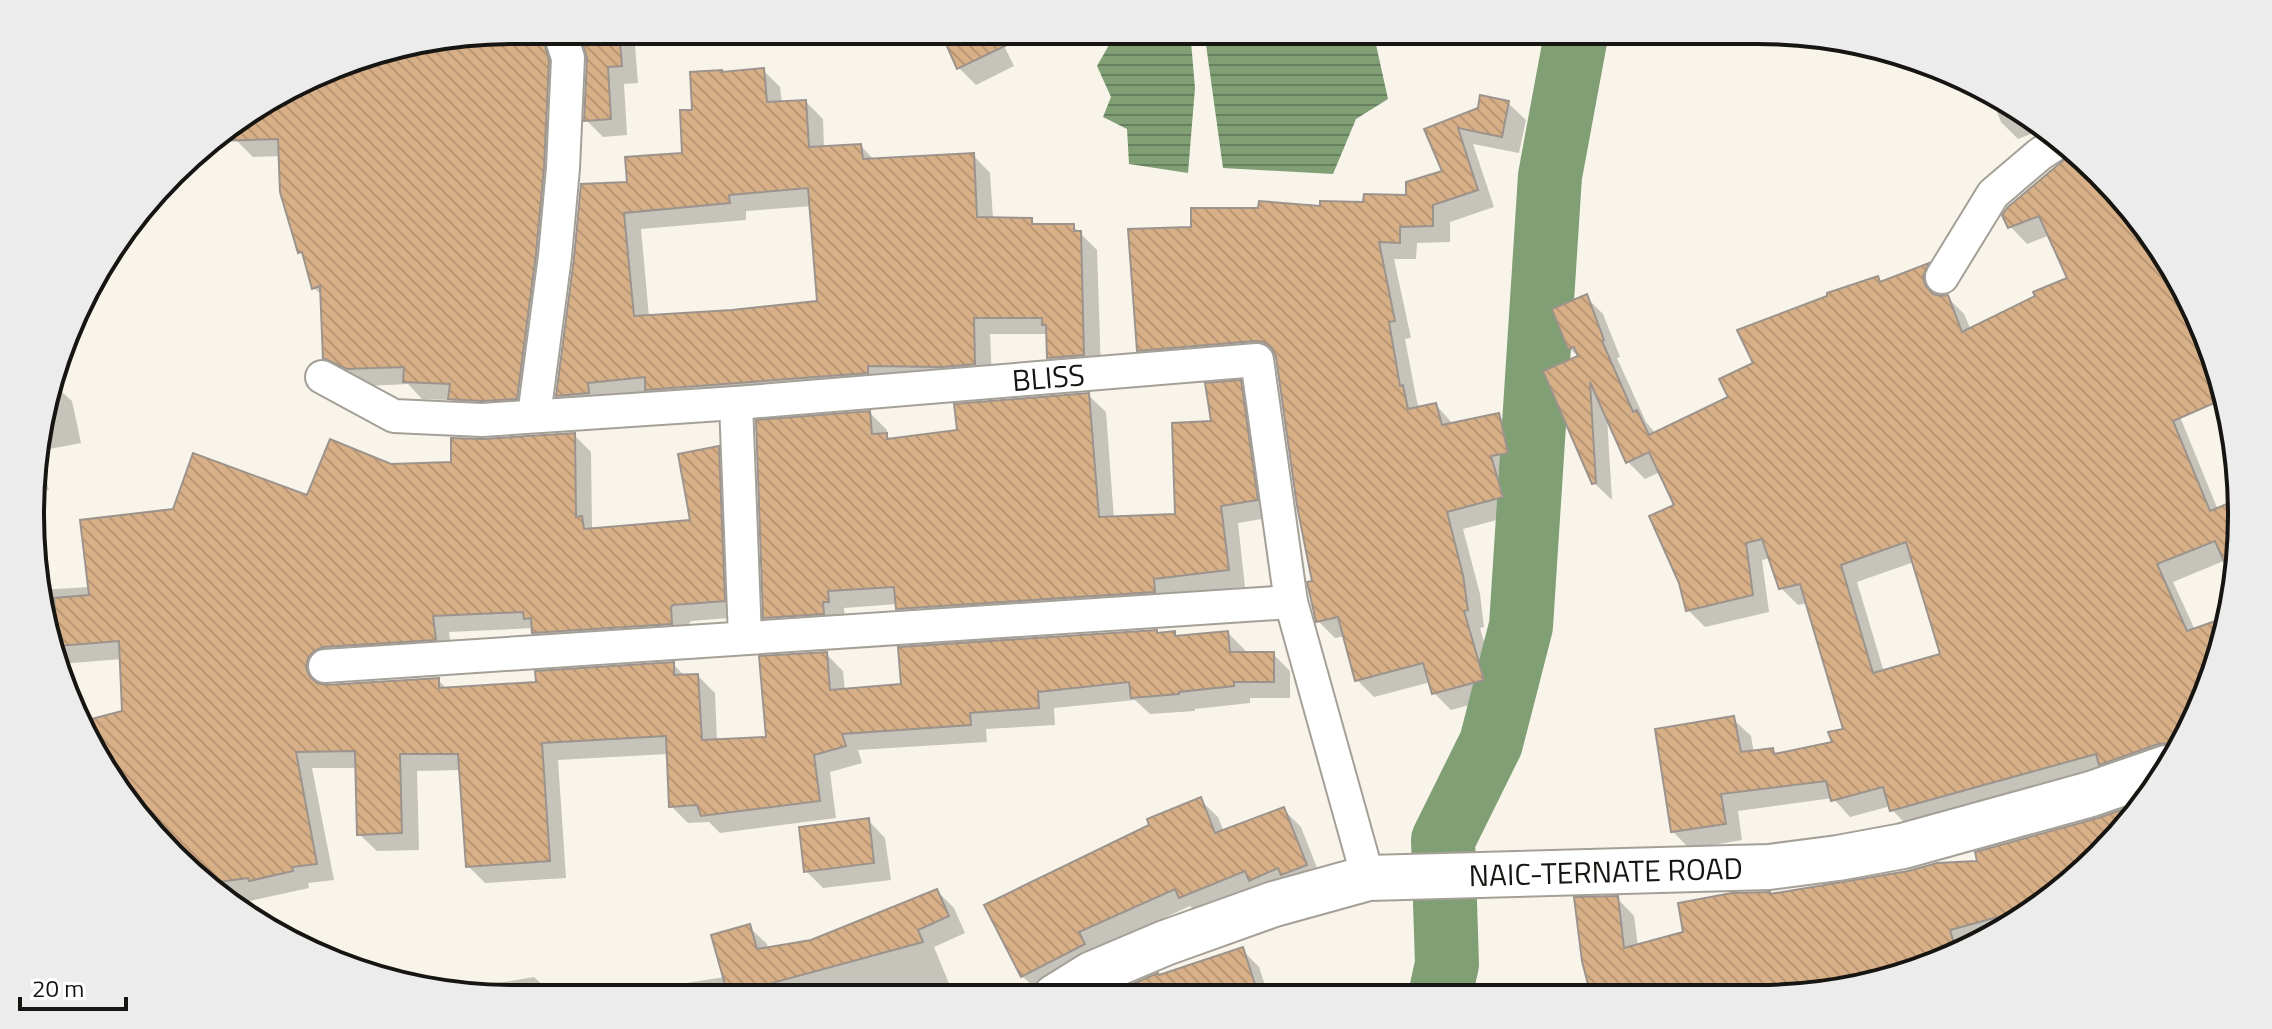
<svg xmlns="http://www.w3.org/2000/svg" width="2272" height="1029" viewBox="0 0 2272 1029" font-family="'Titillium Web',sans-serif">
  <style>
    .water { fill: url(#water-rules) }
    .shadow { fill: #0003; fill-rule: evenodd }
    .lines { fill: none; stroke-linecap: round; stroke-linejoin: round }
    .river { stroke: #809f75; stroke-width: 64 }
    .building { fill: url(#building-back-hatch); stroke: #9c948c; stroke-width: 2; fill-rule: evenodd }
    .minor-casing { stroke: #a4a097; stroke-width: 36 }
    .secondary-casing { stroke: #a4a097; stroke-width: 48 }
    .minor { stroke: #fff; stroke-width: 32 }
    .secondary { stroke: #fff; stroke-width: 44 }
    .labels { text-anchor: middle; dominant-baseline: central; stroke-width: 7; stroke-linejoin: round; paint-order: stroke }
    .street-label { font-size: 30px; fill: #161511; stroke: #fff }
    .rim { fill: none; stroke: #161511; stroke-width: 4 }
  </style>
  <defs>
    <pattern id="water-rules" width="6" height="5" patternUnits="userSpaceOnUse" patternTransform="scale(2)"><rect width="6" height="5" fill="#809f75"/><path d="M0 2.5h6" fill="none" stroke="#68805f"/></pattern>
    <pattern id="building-back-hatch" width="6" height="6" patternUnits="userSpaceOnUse" patternTransform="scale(2)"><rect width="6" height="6" fill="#d8b088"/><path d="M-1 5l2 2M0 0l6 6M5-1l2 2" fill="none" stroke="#b99674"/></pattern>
  </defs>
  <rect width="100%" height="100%" fill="#f8f4ea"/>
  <g class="water">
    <polygon points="1107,30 1190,30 1195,88 1188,173 1129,164 1127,129 1103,117 1111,97 1097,66 1109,45"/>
    <polygon points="1204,30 1373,31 1388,99 1356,119 1333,174 1223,168"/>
  </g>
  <g class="shadow">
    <polygon points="526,30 568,30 534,415 467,416 451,400 422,399 408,384 366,386 342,375 325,357 323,296 314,288 306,258 300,252 281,156 253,157 236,140 236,127 358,56 462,39 462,50 527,43"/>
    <polygon points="581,30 631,30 634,33 638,83 624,84 627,135 603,137 586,120 588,52"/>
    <polygon points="1003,44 1014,66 976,85 959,68"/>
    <path d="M 763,70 L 780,87 L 782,103 L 806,102 L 823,119 L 824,148 L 861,146 L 875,161 L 973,155 L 990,173 L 993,219 L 1031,220 L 1037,226 L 1073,226 L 1097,250 L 1101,372 L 1066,375 L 1049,357 L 1048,334 L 990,334 L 992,381 L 575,412 L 558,395 L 629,184 L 684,155 L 694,112 L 723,74 ZM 812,206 L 819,302 L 732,312 L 649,317 L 641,229 L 746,220 L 746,211 Z"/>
    <polygon points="1992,100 2061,146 2052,151 2036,135 2036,132 2018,139 2001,122"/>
    <polygon points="1508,103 1526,120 1519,153 1473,144 1494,207 1450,222 1450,242 1417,243 1416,259 1394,259 1411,338 1405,339 1417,402 1420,409 1436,405 1453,424 1498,415 1516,432 1524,470 1507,473 1519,514 1463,529 1480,594 1484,627 1480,628 1500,697 1451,710 1434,693 1431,682 1374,697 1357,680 1345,636 1335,638 1318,621 1314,582 1278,358 1157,367 1139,350 1193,229 1408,197 1445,172 1427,130"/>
    <path d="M 2074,155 L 2100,172 L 2205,329 L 2218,395 L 2158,281 L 2130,294 L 2218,510 L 2239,501 L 2242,514 L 2231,571 L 2226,560 L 2173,582 L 2195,630 L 2221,622 L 2205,699 L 2168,764 L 1909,827 L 1892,810 L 1891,806 L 1850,817 L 1833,798 L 1738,811 L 1742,840 L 1690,849 L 1673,832 L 1733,719 L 1751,736 L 1754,753 L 1773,750 L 1777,755 L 1834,744 L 1846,730 L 1808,603 L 1798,605 L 1781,588 L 1770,558 L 1762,560 L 1769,612 L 1705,627 L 1688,610 L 1677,506 L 1660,472 L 1645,479 L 1628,462 L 1607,417 L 1612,500 L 1594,483 L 1580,358 L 1569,348 L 1586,297 L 1603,314 L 1620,357 L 1617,358 L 1646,422 L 1656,434 L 1730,398 L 1756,364 L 1877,279 L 1882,283 L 1928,265 L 1945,282 L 1940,294 L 1940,298 L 1947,297 L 1964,314 L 1971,330 L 2070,279 L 2050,235 L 2027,244 L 2010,226 ZM 1914,562 L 1942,656 L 1884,672 L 1857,582 Z"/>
    <polygon points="1240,382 1257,400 1274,517 1238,523 1245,587 916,625 898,608 898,604 844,608 845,618 782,634 765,617 870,413 887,430 887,436 891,440 959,432 1088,395 1106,412 1114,519 1177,515 1213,423"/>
    <polygon points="53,384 72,401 81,443 39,451 39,420"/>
    <polygon points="574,435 591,452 592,528 693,522 718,449 735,466 741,617 691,621 688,625 688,641 552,650 534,632 534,628 449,632 452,656 325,674 323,686 438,680 448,690 538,684 673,664 685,676 698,676 715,693 717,741 768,739 826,654 843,671 845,691 903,686 1156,632 1159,635 1174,634 1178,638 1228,633 1245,650 1245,654 1273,654 1290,671 1290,698 1250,698 1250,703 1195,709 1195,711 1150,714 1135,700 1054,708 1055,725 986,729 987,742 858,750 862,763 830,772 836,818 720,833 709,822 688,823 671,806 668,754 558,760 566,878 485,883 468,866 461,770 417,771 419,850 377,851 359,834 357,768 312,768 334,880 308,883 309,888 250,901 252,914 195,879 95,757 86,722 124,712 122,659 60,664 39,609 39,590 90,587 391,466 453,464 483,441"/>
    <polygon points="39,455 49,490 39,492"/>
    <polygon points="1200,800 1218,817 1224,832 1284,810 1301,827 1323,883 1197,913 1190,906 1095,950 1040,993 1022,976"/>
    <polygon points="2145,804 2053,899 1943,962 1821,995 1593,996 1617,898 1634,916 1638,946 1686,933 1771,896 1980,863"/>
    <polygon points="868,820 885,838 891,880 823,888 806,871"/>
    <polygon points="937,891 954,908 965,933 934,947 955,998 647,999 646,989 725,977 749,927 767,944 768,949 812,942"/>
    <polygon points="1242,950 1259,967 1269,997 1119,997 1117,993"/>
    <polygon points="534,977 558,999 550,999 550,993 546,993 546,999 514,999 463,989"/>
  </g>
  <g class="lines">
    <polyline class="river" points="1440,996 1447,964 1443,840 1491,743 1521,626 1550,176 1577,30"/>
  </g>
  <g class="building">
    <polygon points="524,30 541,30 549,61 544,167 536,254 517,399 482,401 448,399 450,384 403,382 404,367 347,369 323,358 320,286 312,289 302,252 298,253 280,192 278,139 211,141 358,56 372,54 412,54 412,47 419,46 441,45 441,50 525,41"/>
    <polygon points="579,30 619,30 622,66 608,67 611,119 584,121 587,58"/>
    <polygon points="976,30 1038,30 957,69 946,44"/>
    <path d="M 764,68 L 767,102 L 806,100 L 809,147 L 861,144 L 863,159 L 974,153 L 977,217 L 1032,218 L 1032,224 L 1074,224 L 1074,231 L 1081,231 L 1084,355 L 1047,358 L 1046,325 L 1042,325 L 1042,318 L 974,318 L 975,364 L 942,367 L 868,366 L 868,373 L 645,390 L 645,377 L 588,383 L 589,393 L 556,396 L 574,258 L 581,184 L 627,182 L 625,157 L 682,153 L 680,110 L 692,110 L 690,72 L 722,70 L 722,72 ZM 808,188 L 817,301 L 732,310 L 634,316 L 624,213 L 730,203 L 729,195 Z"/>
    <polygon points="1480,95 1509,101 1502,137 1458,128 1478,190 1433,205 1433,226 1400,227 1400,243 1379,242 1395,321 1389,322 1400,386 1403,385 1408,409 1436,403 1442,425 1499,413 1508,453 1491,456 1503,497 1447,512 1463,575 1468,610 1464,611 1484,680 1432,694 1423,663 1355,681 1338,617 1316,622 1308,586 1307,582 1312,581 1297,506 1276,357 1272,348 1264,342 1255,341 1137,351 1128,229 1191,227 1191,208 1258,208 1259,201 1320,206 1320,201 1363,202 1364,194 1406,195 1406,182 1442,171 1424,129 1478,108"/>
    <path d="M 2072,153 L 2100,172 L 2205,329 L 2219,401 L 2173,421 L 2210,511 L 2239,499 L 2242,514 L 2230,575 L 2215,541 L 2157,564 L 2187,631 L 2221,619 L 2205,699 L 2178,747 L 2170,743 L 2158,744 L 2099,765 L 2096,754 L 1890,811 L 1883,787 L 1831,801 L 1826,781 L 1721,794 L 1726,824 L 1671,832 L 1655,729 L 1734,716 L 1741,752 L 1773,748 L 1774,754 L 1832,742 L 1828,732 L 1843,729 L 1800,584 L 1779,589 L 1762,539 L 1746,543 L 1753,595 L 1686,611 L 1679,583 L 1649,516 L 1674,505 L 1649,452 L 1626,463 L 1590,382 L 1596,483 L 1592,484 L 1543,371 L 1578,356 L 1574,347 L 1568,349 L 1552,309 L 1587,294 L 1604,340 L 1602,341 L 1633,412 L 1637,410 L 1649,435 L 1728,397 L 1719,379 L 1753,363 L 1737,330 L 1827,296 L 1827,293 L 1878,276 L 1880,282 L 1929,263 L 1923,276 L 1925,285 L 1933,294 L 1941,296 L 1948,295 L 1962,332 L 2035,296 L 2033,292 L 2067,278 L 2039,216 L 2008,228 L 2002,215 L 2008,207 ZM 1906,542 L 1940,654 L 1873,673 L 1841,565 Z"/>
    <polygon points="1241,380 1258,500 1221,506 1229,570 1154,579 1155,592 896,609 894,587 828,591 829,602 823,602 824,614 763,618 756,420 870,411 872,434 887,433 887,439 957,430 954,404 1089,393 1099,517 1175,514 1172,423 1211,421 1205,383"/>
    <polygon points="575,433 576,517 582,516 584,529 690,520 678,454 719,446 725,601 673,605 671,607 672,624 532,633 531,618 524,619 523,612 433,616 436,640 323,647 314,651 308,658 306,668 310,677 317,683 326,685 439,678 439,688 536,682 535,671 674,662 674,675 698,674 702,740 766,737 759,656 827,652 830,690 901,684 898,647 1157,630 1157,633 1175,631 1175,636 1228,631 1230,652 1274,652 1274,682 1234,682 1234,686 1179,692 1179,694 1131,698 1129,682 1038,692 1039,708 970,713 971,725 842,734 846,746 814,755 820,801 701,816 697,805 669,807 666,736 542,743 550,861 466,867 458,754 400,754 402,833 357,835 355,751 296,752 317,864 292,867 293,871 249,881 248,878 203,884 195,879 95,756 89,741 84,721 122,711 119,641 58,646 54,598 89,595 80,520 173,509 193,453 307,495 330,439 391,464 451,462 451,438 483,439"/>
    <polygon points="1201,797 1215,833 1284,807 1307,865 1281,875 1278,868 1249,881 1245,871 1179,898 1175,889 1079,932 1085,944 1021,977 984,905 1149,825 1147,819"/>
    <polygon points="2147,801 2142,809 2053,899 2012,922 2009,914 1950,930 1957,954 1943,962 1822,995 1818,983 1765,995 1591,996 1582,961 1574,897 1618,896 1624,948 1683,932 1678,903 1732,893 1770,892 1770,894 1908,871 1937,863 1977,861 1975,852 2098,818"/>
    <polygon points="869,818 874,863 804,872 799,827"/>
    <polygon points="937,889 949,916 918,930 923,942 728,995 711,935 750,924 757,949 811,940"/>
    <polygon points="1243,947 1259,997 1102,997 1158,973 1159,975"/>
  </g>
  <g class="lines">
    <defs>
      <g id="minor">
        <polyline points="1942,277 1993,194 2040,154 2057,143"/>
        <path id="s1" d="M 322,377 L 394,416 L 482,420 L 736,403 L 1257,360 L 1291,602 L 1368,878"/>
        <polyline points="736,403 745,638"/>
        <polyline points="534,416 555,256 563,168 568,58 559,30"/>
        <polyline points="325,666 1291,602"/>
      </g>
      <g id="secondary">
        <path id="s2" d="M 1055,997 L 1092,974 L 1165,943 L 1274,904 L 1368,878 L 1769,867 L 1838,858 L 1903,846 L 2091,794 L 2166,768"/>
      </g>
    </defs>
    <use href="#minor" class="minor-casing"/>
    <use href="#secondary" class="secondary-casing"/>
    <use href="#minor" class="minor"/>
    <use href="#secondary" class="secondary"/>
  </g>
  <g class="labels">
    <g class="street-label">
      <text stroke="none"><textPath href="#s1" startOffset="738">BLISS</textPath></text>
      <text stroke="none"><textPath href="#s2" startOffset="574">NAIC-TERNATE ROAD</textPath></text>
    </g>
  </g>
  <path d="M0 0H2272V1029H0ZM514 44H1758A470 470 0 0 1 2228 514V515A470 470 0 0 1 1758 985H514A470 470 0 0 1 44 515V514A470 470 0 0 1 514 44Z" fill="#ececec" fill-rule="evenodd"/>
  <path class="rim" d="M514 44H1758A470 470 0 0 1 2228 514V515A470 470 0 0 1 1758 985H514A470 470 0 0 1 44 515V514A470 470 0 0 1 514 44Z"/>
  <path d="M20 997v12h106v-12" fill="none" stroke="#161511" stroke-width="4"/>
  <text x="32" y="997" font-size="24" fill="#161511" stroke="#ffffff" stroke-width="6" paint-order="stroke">20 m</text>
</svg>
